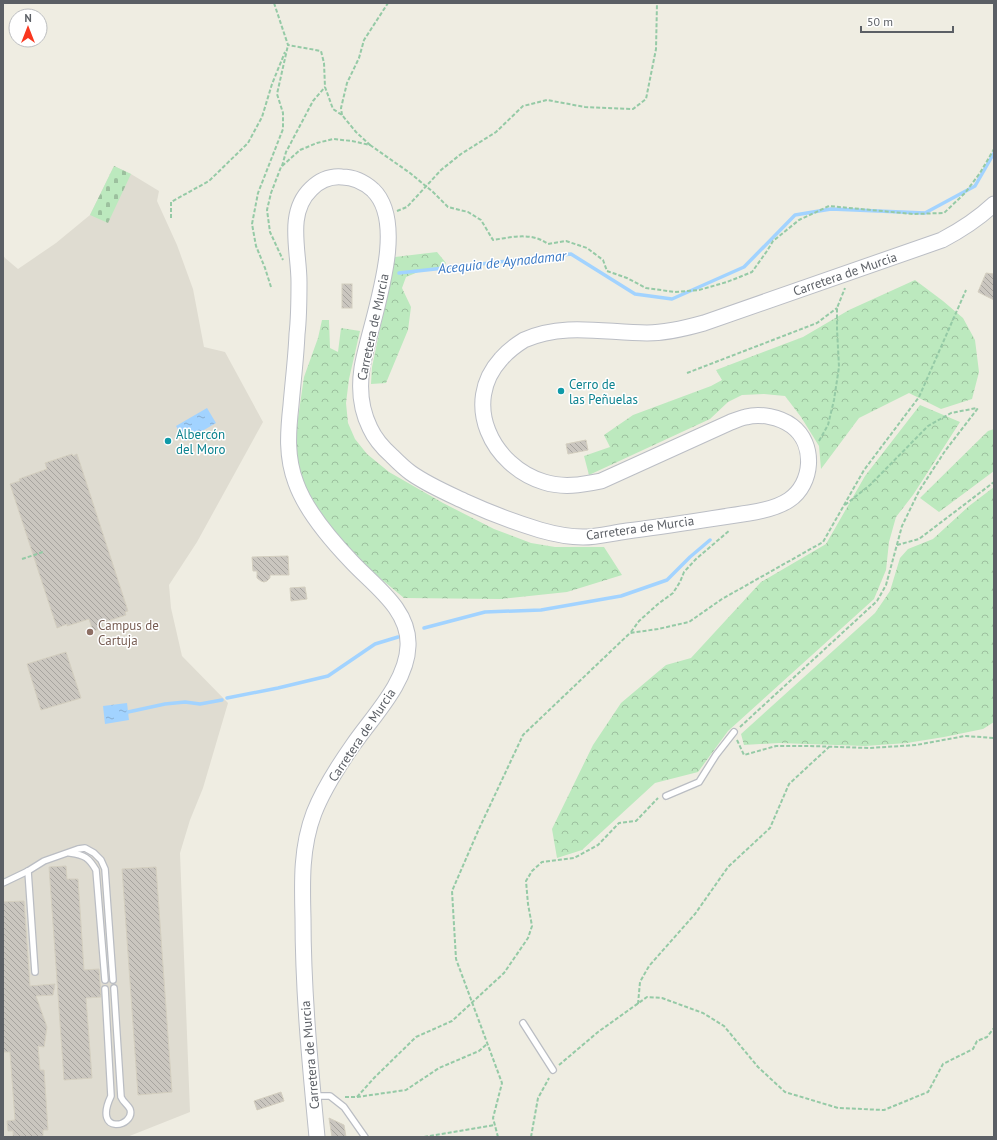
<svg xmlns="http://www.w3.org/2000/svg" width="997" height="1140" viewBox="0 0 997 1140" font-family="'PT Sans',sans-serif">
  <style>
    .education { fill: #dfdcd1 }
    .forest { fill: url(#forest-crowns) }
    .cemetery { fill: url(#cemetery-stones) }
    .water { fill: url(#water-ripples) }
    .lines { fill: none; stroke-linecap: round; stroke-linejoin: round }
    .stream { stroke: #a2d3ff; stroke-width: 3.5 }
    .building { fill: url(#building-back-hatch); stroke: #d4cfc0 }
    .lane-casing { stroke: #babdc3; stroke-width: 8 }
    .secondary-casing { stroke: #bbbec5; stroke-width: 17 }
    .path { stroke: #95caa6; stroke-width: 2; stroke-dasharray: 4 2; stroke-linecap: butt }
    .lane { stroke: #fff; stroke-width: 5.5 }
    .secondary { stroke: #fff; stroke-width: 15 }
    .culture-dot { fill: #0f9aa8; stroke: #fff; stroke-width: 1.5 }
    .education-dot { fill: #8d6e63; stroke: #fff; stroke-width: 1.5 }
    .labels { text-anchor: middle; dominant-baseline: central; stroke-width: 3; stroke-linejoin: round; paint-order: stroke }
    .street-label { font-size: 13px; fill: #5b5f65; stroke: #fff }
    .culture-label { font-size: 13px; fill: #0d838f; stroke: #fff; text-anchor: start }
    .education-label { font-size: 13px; fill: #785e54; stroke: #fff; text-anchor: start }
    .water-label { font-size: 14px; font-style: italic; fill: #3878c4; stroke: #fff }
  </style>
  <defs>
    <pattern id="forest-crowns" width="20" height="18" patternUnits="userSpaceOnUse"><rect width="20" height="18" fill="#bce9be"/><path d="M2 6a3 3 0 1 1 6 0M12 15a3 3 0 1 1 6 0" fill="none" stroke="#9cc09e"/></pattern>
    <pattern id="cemetery-stones" width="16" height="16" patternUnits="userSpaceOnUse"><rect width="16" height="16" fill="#bce9be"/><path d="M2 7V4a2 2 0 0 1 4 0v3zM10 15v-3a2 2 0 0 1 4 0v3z" fill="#9cc09e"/></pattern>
    <pattern id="water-ripples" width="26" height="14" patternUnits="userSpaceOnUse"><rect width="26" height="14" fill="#a2d3ff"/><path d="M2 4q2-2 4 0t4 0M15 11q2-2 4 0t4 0" fill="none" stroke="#87aed2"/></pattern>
    <pattern id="building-back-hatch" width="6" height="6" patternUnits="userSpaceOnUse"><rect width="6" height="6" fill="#cac6bf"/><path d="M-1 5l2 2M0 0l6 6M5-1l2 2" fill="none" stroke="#a7a49f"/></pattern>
  </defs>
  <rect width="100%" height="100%" fill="#efede2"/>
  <polygon class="education" points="114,166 131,174 159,191 157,201 177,245 193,289 204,347 225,352 263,422 197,542 169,585 171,608 182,656 228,703 203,788 190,820 180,853 190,1112 127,1137 3,1137 3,255 5,258 18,269 56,243 90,215"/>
  <g class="forest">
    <polygon points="437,252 446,263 443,267 423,270 406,277 402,288 411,307 408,330 386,383 371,384 372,367 395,257"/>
    <polygon points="915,280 943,301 963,318 975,340 979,372 972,399 941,409 909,393 859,418 821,469 819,446 801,417 785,396 764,394 742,395 728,402 710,419 589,475 584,456 610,447 604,435 633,415 711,386 722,380 716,370 803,337 849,310"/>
    <polygon points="322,320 329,320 330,348 338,352 341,328 360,331 349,379 346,403 348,423 355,439 367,454 389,472 443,503 494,529 531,543 555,547 604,547 622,575 567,592 501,599 404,598 374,573 337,535 317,508 306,488 298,470 295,447 297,425 304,377 318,338"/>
    <polygon points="920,405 960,422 913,495 896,517 889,542 886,570 874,599 728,731 698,772 655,783 582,850 557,858 552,829 593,745 621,703 666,665 691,658 761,582 826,544 865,476"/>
    <polygon points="994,429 994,471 939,512 920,498 988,431"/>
    <polygon points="994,487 994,722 983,729 944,737 907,743 865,746 779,743 744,745 741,734 875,613 890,591 900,558 908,549 933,539 969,506"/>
  </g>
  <polygon class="cemetery" points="114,166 131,174 108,223 90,215"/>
  <g class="water">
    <polygon points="207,408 216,423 185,441 176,426"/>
    <polygon points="127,703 129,720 105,724 103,706"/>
  </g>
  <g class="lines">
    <g class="stream">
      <polyline points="399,273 571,254 635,294 672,299 744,267 795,215 831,209 925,213 975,186 994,153"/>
      <polyline points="424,628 485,612 541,610 621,596 667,580 690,557 710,540"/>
      <polyline points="227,698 278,688 328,676 375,644 398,637"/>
      <polyline points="128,712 165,704 185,702 200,704 222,700"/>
    </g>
  </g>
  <g class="building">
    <polygon points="986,273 994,274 994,300 978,292"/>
    <rect x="342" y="284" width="10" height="24"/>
    <polygon points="586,440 588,450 568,454 566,444"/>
    <polygon points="72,454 73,456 77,454 128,611 125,612 126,615 102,623 103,628 93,631 89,619 67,626 67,624 57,628 10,484 20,481 19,479 47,469 45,463"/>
    <polygon points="288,556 289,575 270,575 270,578 267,581 264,582 261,581 257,578 257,571 253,571 252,557"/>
    <polygon points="305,587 307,599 291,601 290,588"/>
    <polygon points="66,652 81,698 41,710 27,664"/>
    <polygon points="66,866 67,879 78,879 84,970 99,969 101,997 86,998 92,1078 64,1080 49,867"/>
    <polygon points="156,867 172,1092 138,1095 122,869"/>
    <polygon points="24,901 30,986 55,984 53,995 36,996 47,1027 44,1047 38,1046 40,1070 44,1070 48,1130 43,1130 43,1137 13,1137 13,1131 8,1131 7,1121 15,1120 10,1052 3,1052 3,902"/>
    <polygon points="281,1092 284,1101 257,1110 254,1101"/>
    <polygon points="329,1118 344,1125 346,1137 332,1137"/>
  </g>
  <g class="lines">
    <defs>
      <g id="lane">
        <polyline points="666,796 699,782 716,755 734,732"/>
        <path d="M 70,853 C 85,855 89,858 96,870 L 105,980"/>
        <polyline points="28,871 35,972"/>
        <polyline points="3,883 28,871 44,861 78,849 85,848 94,853 101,860 105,869 113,980"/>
        <path d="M 105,989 L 111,1096 C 92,1136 136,1127 130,1109 C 128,1105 123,1102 121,1097 L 114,988"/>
        <polyline points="523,1023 553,1070"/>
        <polyline points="314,1096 330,1096 344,1107 365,1137"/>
      </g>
      <path id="secondary" d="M 317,1137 C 310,1064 303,991 303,918 C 302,882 301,847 314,813 C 323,790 339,765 353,745 C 373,716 407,682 408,646 C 410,609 373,585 351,561 C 330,539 306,511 296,483 C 286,457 288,432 291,405 C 293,381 296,358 297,334 C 299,317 299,299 299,282 C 299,251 286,213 311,189 C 319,181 330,176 342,177 C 354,177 364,182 373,190 C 410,226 369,324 362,368 C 359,388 361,410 370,428 C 375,439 383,448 392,456 C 398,462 404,468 411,473 C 428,485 447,493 466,502 C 490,513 514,522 540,530 C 554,534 568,537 583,537 C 597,537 612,533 627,531 C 667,526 708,519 749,513 C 762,511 777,508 789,500 C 813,484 816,444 792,426 C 780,417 760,413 746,417 C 741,418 736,420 731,422 L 601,481 C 581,485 563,488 544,482 C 492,466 461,403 501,359 C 507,352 516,345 524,340 C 564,322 606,333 647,333 C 667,333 686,328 704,323 L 942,240 C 961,230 978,219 994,204"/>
    </defs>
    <use href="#lane" class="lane-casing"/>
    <use href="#secondary" class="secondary-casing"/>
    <g class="path">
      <polyline points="274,3 288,45 321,51 324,63 325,87 333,109 342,115 356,132 370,145 352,141 333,139 317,143 300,150 281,167 271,193 267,210 270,232 283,260"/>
      <polyline points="342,115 341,108 347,83 359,58 364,40 388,3"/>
      <path d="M 370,145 L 410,173 L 433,192 L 448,207 L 468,212 L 481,220 L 493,240 C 512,237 532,232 548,244 L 566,241 L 587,248 L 603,260 L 607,271 L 627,278 L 646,288 L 675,292 L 699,290 L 727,282 L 752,272 L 767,251 L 773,241 L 799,220 L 829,206 L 913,214 L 944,213 L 965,193 L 980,173 L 994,149"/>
      <polyline points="282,166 286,152 313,101 325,87"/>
      <polyline points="397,211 407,207 441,170 461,154 496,132 523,106 547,100 585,107 633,109 646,99 656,49 657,3"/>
      <polyline points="171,218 171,202 209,181 248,143 262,117 272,84 285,52"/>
      <polyline points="271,287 265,268 256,246 252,224 258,193 283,129 283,113 277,94 288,45"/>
      <polyline points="687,373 817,323 837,308"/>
      <polyline points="819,441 828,425 834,400 839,367 837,329 837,308 845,288"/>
      <polyline points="845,505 870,485 928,426 951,413 977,408"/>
      <polyline points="897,545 919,539 994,482"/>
      <polyline points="22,559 43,552"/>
      <polyline points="631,632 639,621 658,604 673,593 680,582 684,572 696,559 730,530"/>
      <polyline points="740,727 877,601 886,585 902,526 919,491 945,451 978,408"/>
      <polyline points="737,740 744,755 776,746 809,746 869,748 916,745 965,736 994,738"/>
      <polyline points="638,1004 640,982 649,966 695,914 728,867 770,828 789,784 829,747"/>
      <polyline points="559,1065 598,1032 647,997 662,998 703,1013 724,1026 758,1067 785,1092 838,1108 884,1110 928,1092 943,1064 973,1049 977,1041 987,1037 994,1028"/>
      <polyline points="345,1097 357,1097 406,1090 439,1068 479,1051 487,1044"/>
      <polyline points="357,1097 374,1078 416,1037 452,1021 504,973 528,938 532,926 528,904 526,881 532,871 542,862 574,858 598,845 619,823 636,821 658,798"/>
      <polyline points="424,1137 495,1125"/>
      <polyline points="498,1137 493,1118 502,1083 456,959 452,891 478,831 523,735 630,633 658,629 689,622 722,599 823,542 864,470 919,397 966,290"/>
      <polyline points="531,1137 538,1098 549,1078"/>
    </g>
    <use href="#lane" class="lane"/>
    <use href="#secondary" class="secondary"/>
  </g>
  <g class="culture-dot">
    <circle cx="561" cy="391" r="4"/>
    <circle cx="168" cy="441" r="4"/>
  </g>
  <circle class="education-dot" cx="90" cy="632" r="4"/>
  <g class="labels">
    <g class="street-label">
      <text transform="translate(845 274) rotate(-19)">Carretera de Murcia</text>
      <text transform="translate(373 327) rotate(-78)">Carretera de Murcia</text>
      <text transform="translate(640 528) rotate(-8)">Carretera de Murcia</text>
      <text transform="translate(362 735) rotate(-56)">Carretera de Murcia</text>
      <text transform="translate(310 1055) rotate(-95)">Carretera de Murcia</text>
    </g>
    <g class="culture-label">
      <text x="569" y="384">Cerro de<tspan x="569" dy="15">las Peñuelas</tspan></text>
      <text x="176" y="434">Albercón<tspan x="176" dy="15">del Moro</tspan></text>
    </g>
    <g class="education-label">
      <text x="98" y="625">Campus de<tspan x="98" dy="15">Cartuja</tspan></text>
    </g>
    <g class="water-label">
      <text transform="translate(502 262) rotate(-6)">Acequia de Aynadamar</text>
    </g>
  </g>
  <rect width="997" height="1140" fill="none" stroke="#5b5f65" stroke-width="8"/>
  <g transform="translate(28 28)"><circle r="19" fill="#ffffff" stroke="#bdbfc1"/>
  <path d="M0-3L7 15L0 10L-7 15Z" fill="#f9371f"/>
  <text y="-6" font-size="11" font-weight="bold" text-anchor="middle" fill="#5b5f65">N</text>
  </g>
  <path d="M861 26v6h92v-6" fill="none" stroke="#5b5f65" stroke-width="2"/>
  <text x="867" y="26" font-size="12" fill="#5b5f65" stroke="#ffffff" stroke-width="3" paint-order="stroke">50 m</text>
</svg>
